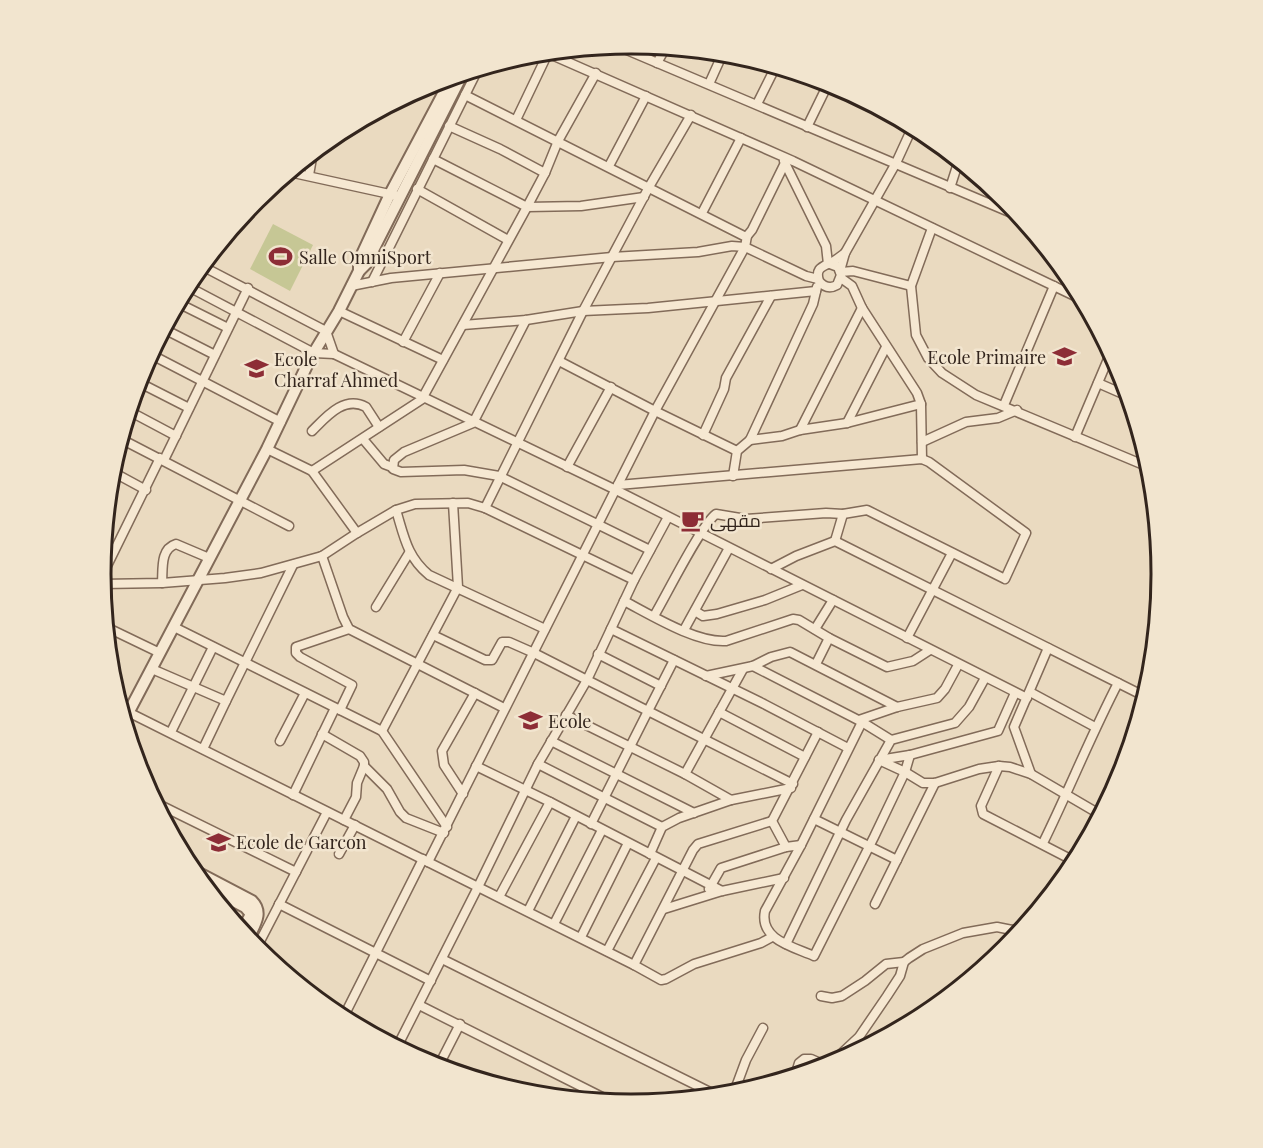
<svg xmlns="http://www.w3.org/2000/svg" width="1263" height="1148" viewBox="0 0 1263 1148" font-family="'Playfair Display',Cairo,serif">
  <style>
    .green { fill: #c6c795 }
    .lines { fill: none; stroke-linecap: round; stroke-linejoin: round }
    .minor-casing { stroke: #826b59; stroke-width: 11 }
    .tertiary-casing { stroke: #826b59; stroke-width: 14 }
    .minor { stroke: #f6e8d2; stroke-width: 8 }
    .tertiary { stroke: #f6e8d2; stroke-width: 10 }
    .labels { text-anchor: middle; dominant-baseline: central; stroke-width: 5; stroke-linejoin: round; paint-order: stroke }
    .poi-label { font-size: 18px; fill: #33251d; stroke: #f2e5cf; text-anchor: start }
    .rim { fill: none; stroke: #33251d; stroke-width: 3 }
  </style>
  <rect width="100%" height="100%" fill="#eadac0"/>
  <polygon class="green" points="273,224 313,245 290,291 250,269"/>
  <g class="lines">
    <defs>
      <g id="minor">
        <polyline points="615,45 1021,217"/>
        <polyline points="545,52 793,161 1083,300"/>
        <polyline points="657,63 666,47"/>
        <polyline points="429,84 445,88"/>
        <polyline points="709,84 723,53"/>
        <polyline points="465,95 744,236 747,236 752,230 784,165"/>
        <polyline points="757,104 776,66"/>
        <polyline points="516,120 548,53"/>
        <polyline points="449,126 500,149 545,173"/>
        <polyline points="807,127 829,82"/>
        <polyline points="433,159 527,207 581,206 644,197"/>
        <polyline points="784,161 826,246 828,264"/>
        <polyline points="609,166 646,96"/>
        <polyline points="289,172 394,195"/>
        <polyline points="309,175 313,152"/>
        <polyline points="950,188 959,160"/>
        <polyline points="417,189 508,240"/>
        <polyline points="256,200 260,198 262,194"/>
        <polyline points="702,213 741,138"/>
        <polyline points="932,228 911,286 916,335 928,358 942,373 976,395 1151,468"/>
        <path d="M 830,264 L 838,267 L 841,275 L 837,285 C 830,289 824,287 819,281 C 815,268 822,267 832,262 C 836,260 841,256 845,253"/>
        <polyline points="202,266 326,331 334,354"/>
        <polyline points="840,271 845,253 896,163 913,126"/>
        <polyline points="841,272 853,271 911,286"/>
        <polyline points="841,278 852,286 862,308 917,393 921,404 922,459"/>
        <polyline points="372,282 478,69"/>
        <polyline points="187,286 314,353 334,354 616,490 1027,698"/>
        <polyline points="351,286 391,278 612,257 698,252 732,246 745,247 806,276 818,279"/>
        <polyline points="178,303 228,328"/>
        <polyline points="339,311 443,360"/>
        <polyline points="526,320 473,423 404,452 394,460 393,469 401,472 464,470 499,476 650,550"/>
        <polyline points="463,325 526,320 583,311 648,308 816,291"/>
        <polyline points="164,329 215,355"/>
        <polyline points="403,342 440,273"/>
        <polyline points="150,354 281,422"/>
        <polyline points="559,361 655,411 737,451"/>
        <polyline points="138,382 189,408"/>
        <polyline points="1098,383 1130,397"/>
        <polyline points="423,397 527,207 545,173 558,141 596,73"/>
        <polyline points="1004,405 1054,286"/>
        <polyline points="129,411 176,436"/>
        <polyline points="847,423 886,347"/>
        <polyline points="800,430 862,308"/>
        <path d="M 312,431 C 326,417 344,395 366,407 L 379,427"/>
        <polyline points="703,435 724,389 726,378 771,296"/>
        <polyline points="1075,437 1111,352"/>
        <polyline points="121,439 289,526"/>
        <polyline points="363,439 384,464 392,467"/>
        <polyline points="750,440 782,436 800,430 847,423 921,404"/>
        <polyline points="922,442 966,422 998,418 1017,410"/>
        <polyline points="267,449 312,471 357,533"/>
        <polyline points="164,460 248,288"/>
        <polyline points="567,467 611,387"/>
        <polyline points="111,471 146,490"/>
        <polyline points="312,471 424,398"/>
        <polyline points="733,476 737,451 750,440 813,304 817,287"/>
        <path d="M 618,485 L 922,459 L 929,462 L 1026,533 L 1005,579 L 867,510 L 843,514 L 826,513 L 746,519 L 716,514 C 701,525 666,596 654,616"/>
        <polyline points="485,508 583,311 649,187 691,115"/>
        <path d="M 396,510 C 404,536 407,557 429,575 L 545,629"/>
        <polyline points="835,541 843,514"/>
        <polyline points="322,556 343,617 349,629 504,708"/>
        <polyline points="771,569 796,556 835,541 1146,697"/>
        <polyline points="101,578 160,458"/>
        <path d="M 162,583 C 163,569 160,549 176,544 L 209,558"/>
        <polyline points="102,584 162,583 225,578 261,573 322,556 357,533 396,510 415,504 468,503 485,508 634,580"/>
        <path d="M 624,601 C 651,615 696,643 726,641 L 793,619 L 799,620 L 829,638 L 887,667 L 913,661 L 930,650"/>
        <polyline points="376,607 409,553"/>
        <polyline points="695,611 703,616 717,614 765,600 802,585"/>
        <polyline points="106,627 160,653"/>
        <polyline points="174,627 382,731 447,827"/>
        <polyline points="611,629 764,704 848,748"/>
        <polyline points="815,629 833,600"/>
        <polyline points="684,630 729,548"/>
        <polyline points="433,635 485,660 492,660 502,642 509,642 534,653 648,711 674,660"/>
        <polyline points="907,638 952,553"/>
        <polyline points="598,654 661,686"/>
        <polyline points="816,664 829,638"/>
        <polyline points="753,666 862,722 891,740"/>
        <polyline points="152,669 226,701 293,565"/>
        <polyline points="706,676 753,666 771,657 790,652 897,707"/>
        <polyline points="1030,692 1095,727"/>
        <polyline points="120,708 478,887 397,1047"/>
        <polyline points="340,710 352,685 300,657 296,653 296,647 349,629"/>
        <polyline points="719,712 805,757"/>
        <polyline points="566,715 685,774"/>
        <polyline points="859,720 897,707 937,698 945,689 958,665"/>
        <path d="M 862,722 L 801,845 L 765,911 C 759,940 794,947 814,956 L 874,837 L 905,772 L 910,755"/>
        <polyline points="382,731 458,587 453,503"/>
        <polyline points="171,732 213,647"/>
        <polyline points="322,734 360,756 364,762 364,766 357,783 356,797 344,820"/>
        <polyline points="280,741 305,693"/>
        <polyline points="551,741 694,813"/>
        <polyline points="203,749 226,701"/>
        <polyline points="879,760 905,772 923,783 935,783 979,769 999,766 1010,767 1031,774 1101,815"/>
        <polyline points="879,760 910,755 998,731 1015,693"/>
        <polyline points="538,764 662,827"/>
        <polyline points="364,766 387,789 400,812 406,818 444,833"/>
        <polyline points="476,766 550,802 499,897"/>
        <polyline points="999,766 981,806 983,814 1076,862"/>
        <polyline points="1031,774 1014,727 1048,648"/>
        <polyline points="463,794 444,765 442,751 475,693"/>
        <polyline points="293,795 335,708"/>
        <polyline points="731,800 791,788 790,786"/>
        <polyline points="154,802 296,872"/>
        <polyline points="550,802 722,891"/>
        <polyline points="814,819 897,860"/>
        <polyline points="591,824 648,711 793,784"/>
        <path d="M 1043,843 C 1069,790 1091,735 1118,683"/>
        <polyline points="786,847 772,821 818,732"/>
        <polyline points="339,854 355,825"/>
        <polyline points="650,854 662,827 679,818 731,800 685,774 743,669"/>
        <polyline points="428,862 655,411 745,247 747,236"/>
        <polyline points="709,889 721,868 786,847 801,845"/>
        <polyline points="279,904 431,981"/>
        <polyline points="875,904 935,783"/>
        <polyline points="664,909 722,891 784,878"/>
        <polyline points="528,911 576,816"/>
        <polyline points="554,924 602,830"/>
        <polyline points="581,937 628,843"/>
        <polyline points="772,937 761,943 694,964 666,979 661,980 634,965 693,850 698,844 772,821"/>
        <polyline points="786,944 846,820 891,740 955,723 969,707 985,678"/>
        <polyline points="256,949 327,812"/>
        <polyline points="607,951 656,858"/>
        <polyline points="442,959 718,1096"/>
        <polyline points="634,965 478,887 538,764 587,680 634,580 668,517"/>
        <polyline points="821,996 832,998 842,996 865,981 886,964 904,962"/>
        <polyline points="419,1005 614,1103"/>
        <polyline points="343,1018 423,859"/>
        <polyline points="909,1024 922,1017"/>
        <polyline points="828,1066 859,1037 887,996 900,976 904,962 909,958 923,949 963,933 997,927 1012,930 1024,928"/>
        <polyline points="438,1067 460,1024"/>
        <polyline points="795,1076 799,1063 804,1059 811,1059 827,1066"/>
        <polyline points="733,1095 746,1060 763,1028"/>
      </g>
      <g id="tertiary">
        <polyline points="359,271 359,261 390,194 452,77"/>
        <polyline points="124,721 267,449 310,359 339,311 359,271 366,264 463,73"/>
        <path d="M 191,869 L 252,901 C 264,913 254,925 248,939"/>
        <polyline points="205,886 245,907 251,914"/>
        <polyline points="242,931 251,914"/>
      </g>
    </defs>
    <use href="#minor" class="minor-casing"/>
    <use href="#tertiary" class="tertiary-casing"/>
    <use href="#minor" class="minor"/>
    <use href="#tertiary" class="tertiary"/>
  </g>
  <defs>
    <symbol id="stadium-bare" viewBox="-9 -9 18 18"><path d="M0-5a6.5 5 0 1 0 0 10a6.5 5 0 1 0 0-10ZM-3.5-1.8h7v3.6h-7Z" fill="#8d2d36" stroke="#f2e5cf" stroke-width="2.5" paint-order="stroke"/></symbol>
    <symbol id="school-bare" viewBox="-9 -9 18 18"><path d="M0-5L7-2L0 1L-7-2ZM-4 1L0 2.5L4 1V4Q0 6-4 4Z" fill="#8d2d36" stroke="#f2e5cf" stroke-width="2.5" paint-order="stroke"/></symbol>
    <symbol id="cafe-bare" viewBox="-9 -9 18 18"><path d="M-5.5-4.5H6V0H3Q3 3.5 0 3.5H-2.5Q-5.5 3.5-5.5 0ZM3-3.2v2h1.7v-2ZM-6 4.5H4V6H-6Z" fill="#8d2d36" stroke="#f2e5cf" stroke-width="2.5" paint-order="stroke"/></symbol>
  </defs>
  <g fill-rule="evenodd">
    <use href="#stadium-bare" x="264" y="240" width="33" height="33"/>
    <use href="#school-bare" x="1048" y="340" width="33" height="33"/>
    <use href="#school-bare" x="240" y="352" width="33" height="33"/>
    <use href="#cafe-bare" x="676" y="504" width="33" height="33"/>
    <use href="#school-bare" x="514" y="704" width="33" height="33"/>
    <use href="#school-bare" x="202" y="826" width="33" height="33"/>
  </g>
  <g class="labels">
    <g class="poi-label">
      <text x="299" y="257">Salle OmniSport</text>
      <text x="1046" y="357" text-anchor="end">Ecole Primaire</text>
      <text x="274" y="359">Ecole<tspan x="274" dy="21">Charraf Ahmed</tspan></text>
      <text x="710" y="520">مقهى</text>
      <text x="548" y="721">Ecole</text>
      <text x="236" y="842">Ecole de Garcon</text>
    </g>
  </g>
  <path d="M0 0H1263V1148H0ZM111 574a520 520 0 1 1 1040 0a520 520 0 1 1-1040 0Z" fill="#f2e5cf" fill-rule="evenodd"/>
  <path class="rim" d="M111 574a520 520 0 1 1 1040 0a520 520 0 1 1-1040 0Z"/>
</svg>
